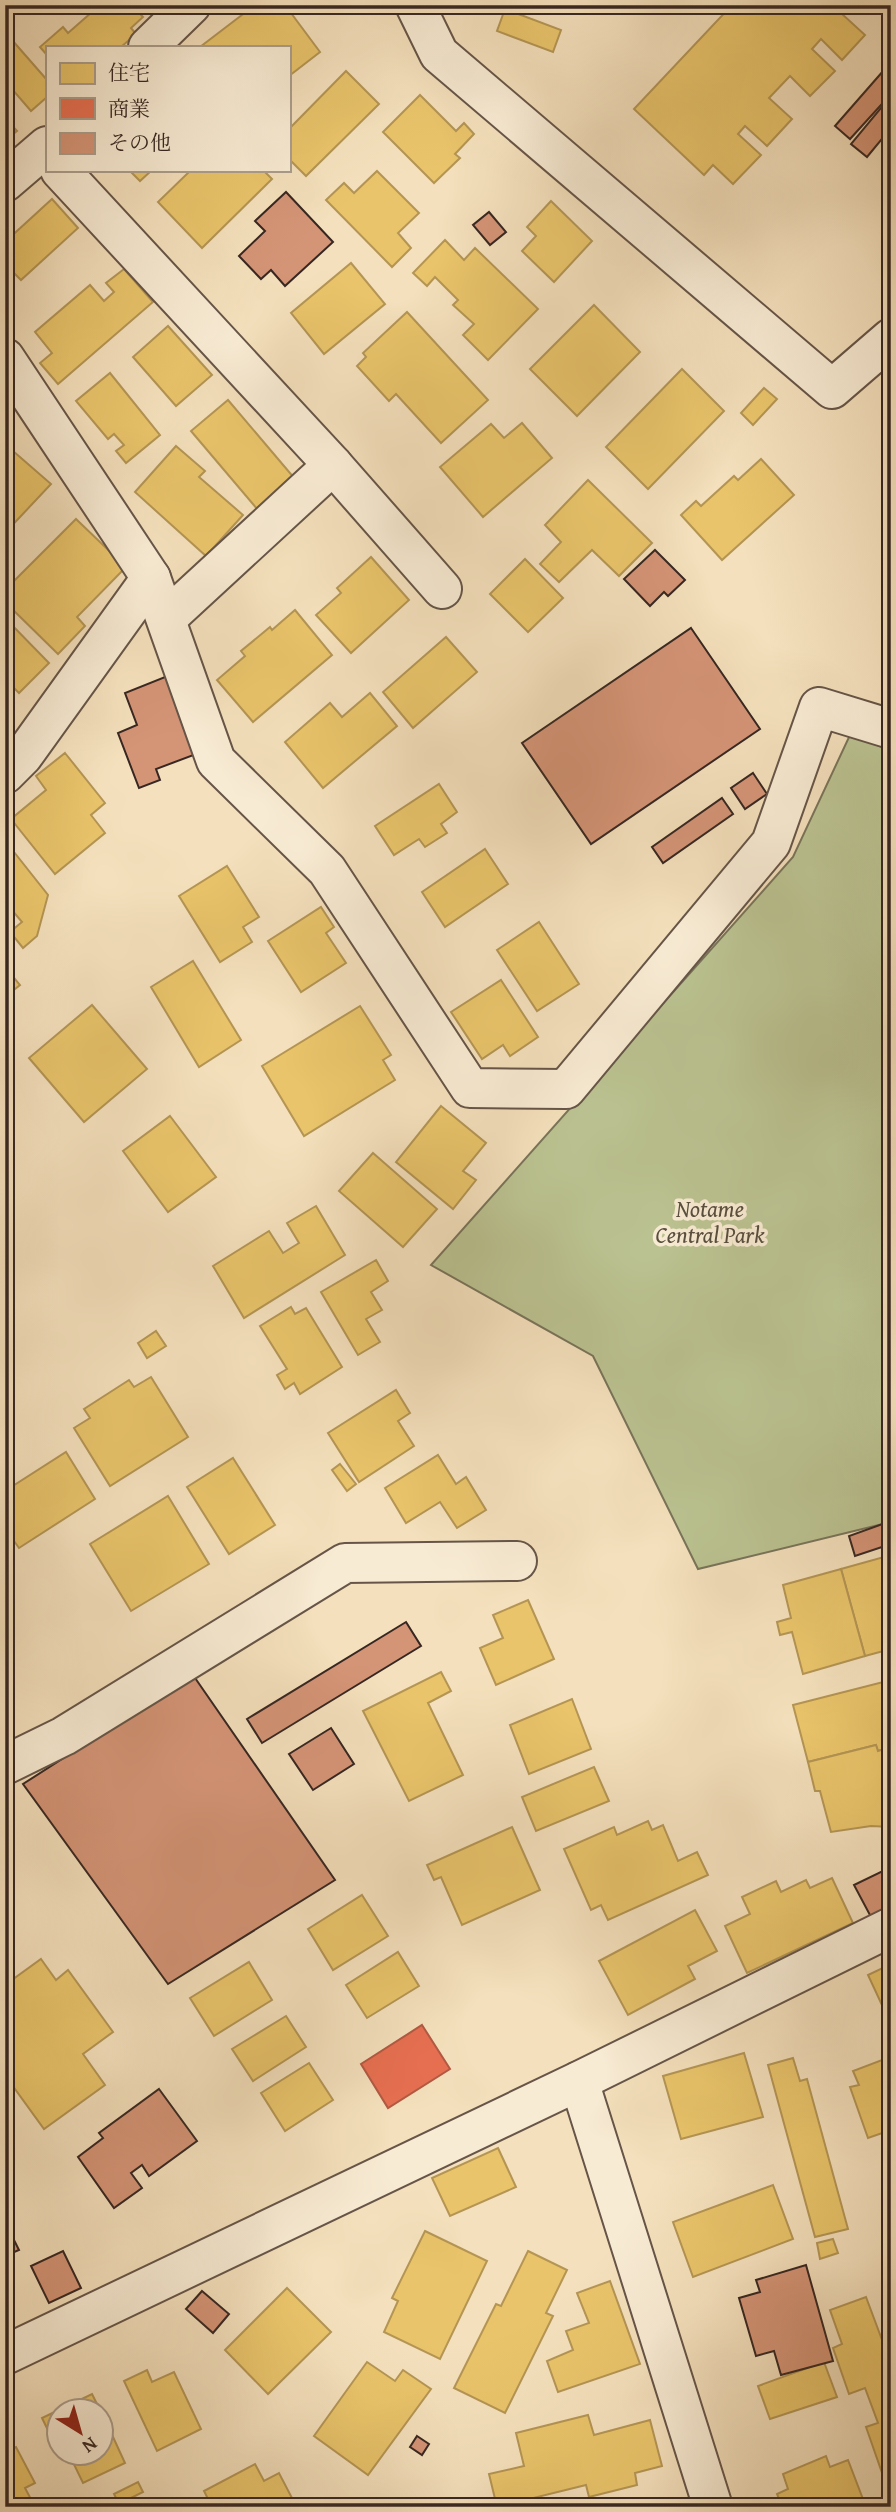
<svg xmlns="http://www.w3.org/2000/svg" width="896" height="2512" viewBox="0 0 896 2512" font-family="'Gentium Book Plus','Noto Serif JP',serif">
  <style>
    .green { fill: #bbc291; stroke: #79745a; stroke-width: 2 }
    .homes { fill: #e9c46a; stroke: #b49554; stroke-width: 2 }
    .shops { fill: #e76f51; stroke: #b25943; stroke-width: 2 }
    .building { fill: #d49476; stroke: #372722; stroke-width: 2 }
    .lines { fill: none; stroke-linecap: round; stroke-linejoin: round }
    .minor-casing { stroke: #665548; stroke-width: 42 }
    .minor { stroke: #f8ebd3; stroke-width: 38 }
    .labels { text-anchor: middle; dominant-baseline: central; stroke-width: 7; stroke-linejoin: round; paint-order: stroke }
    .park-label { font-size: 23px; font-style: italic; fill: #584e3e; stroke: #f8ebd3 }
  </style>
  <rect width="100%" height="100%" fill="#f4e0bc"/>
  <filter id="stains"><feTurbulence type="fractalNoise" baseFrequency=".00286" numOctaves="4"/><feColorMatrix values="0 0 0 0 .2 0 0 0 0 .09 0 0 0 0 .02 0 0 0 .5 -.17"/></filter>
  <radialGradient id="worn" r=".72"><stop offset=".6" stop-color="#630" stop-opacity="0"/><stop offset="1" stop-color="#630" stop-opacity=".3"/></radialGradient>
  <polygon class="green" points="850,735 891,750 891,1522 698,1569 593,1356 431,1265 793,857"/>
  <g class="homes">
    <polygon points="100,5 132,5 143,17 131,28 136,34 121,47 47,47 47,55 40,47 63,27 68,33"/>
    <polygon points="255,5 285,5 320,52 289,76 289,47 200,47"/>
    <polygon points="732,5 851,5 842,14 865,35 842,60 821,39 812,49 835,71 810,96 790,76 769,98 792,119 767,146 745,126 738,134 761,155 733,184 713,165 704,175 634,109"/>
    <polygon points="505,9 561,30 553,52 497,31"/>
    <polygon points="5,32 47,80 47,97 31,111 5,81"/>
    <polygon points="346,71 379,104 306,176 289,159 289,129"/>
    <polygon points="420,95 456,131 464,123 474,134 455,154 460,158 434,183 383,132"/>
    <polygon points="5,118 17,131 5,141"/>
    <polygon points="129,170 152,170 140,181"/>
    <polygon points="191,170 263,170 272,179 202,248 158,202"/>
    <polygon points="377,171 419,213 398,233 411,248 392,267 326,200 344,183 354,193"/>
    <polygon points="52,199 78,228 21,280 5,264 5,242"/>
    <polygon points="551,201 592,241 554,282 522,251 536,236 527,227"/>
    <polygon points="445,240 464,260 475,248 538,309 488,360 463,335 474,324 453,305 458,300 435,277 427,286 413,273"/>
    <polygon points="351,263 385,304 324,354 291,313"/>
    <polygon points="124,269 153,302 58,384 40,363 52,353 35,332 90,285 104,301 114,292 106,283"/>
    <polygon points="594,305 640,352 577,416 530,369"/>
    <polygon points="407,312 488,400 441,443 396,394 389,401 357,366 366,357 363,353"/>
    <polygon points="168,326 212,375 176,406 133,357"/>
    <polygon points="682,369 724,411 648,489 606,447"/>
    <polygon points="110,373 160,435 126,463 116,451 124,445 114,434 108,439 76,401"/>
    <polygon points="764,388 777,399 753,425 741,413"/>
    <polygon points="228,400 295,479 258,510 191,431"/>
    <polygon points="522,423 552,458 483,517 440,467 491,424 504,438"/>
    <polygon points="176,446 205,471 199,477 243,515 206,556 135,492"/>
    <polygon points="13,451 51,484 5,533 5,459"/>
    <polygon points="761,459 794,495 722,560 681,515 696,501 701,506 734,476 738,480"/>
    <polygon points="588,480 652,543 619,576 592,550 559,582 540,564 561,542 545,525"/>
    <polygon points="76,519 126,567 77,617 85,626 58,654 5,602 5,590"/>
    <polygon points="371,557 409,600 351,653 316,615 341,593 337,588"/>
    <polygon points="525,559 563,598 528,632 490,594"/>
    <polygon points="295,610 332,655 253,722 217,680 245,656 241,651 270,627 272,630"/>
    <polygon points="5,618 49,663 19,693 10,684 5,689"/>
    <polygon points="446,637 477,672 413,728 383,692"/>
    <polygon points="370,693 397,726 323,788 285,742 330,703 342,717"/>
    <polygon points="65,753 105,803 91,815 105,833 55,874 11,819 46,790 36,776"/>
    <polygon points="439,784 457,812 441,824 447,833 425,847 419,839 394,855 375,826"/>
    <polygon points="485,849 508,884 445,927 422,892"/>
    <polygon points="14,852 48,895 37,936 23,948 10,932 22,922 5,902 5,859"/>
    <polygon points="227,866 259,917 243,927 252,942 220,962 179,896"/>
    <polygon points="321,907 334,927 326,933 346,963 301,992 268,941"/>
    <polygon points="539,922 579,984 537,1011 497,950"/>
    <polygon points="193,961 241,1040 199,1067 151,987"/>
    <polygon points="5,967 20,985 5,997"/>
    <polygon points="501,980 538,1037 510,1056 503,1045 482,1059 451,1012"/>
    <polygon points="92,1005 147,1069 84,1122 29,1058"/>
    <polygon points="360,1006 391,1055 383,1060 395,1080 304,1136 262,1066"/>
    <polygon points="441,1106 486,1143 463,1171 476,1180 453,1209 396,1162"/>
    <polygon points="170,1116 216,1177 168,1212 123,1151"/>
    <polygon points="373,1153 437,1209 403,1247 339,1191"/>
    <polygon points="316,1206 345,1255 244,1318 213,1266 269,1231 283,1253 299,1243 287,1223"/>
    <polygon points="376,1260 388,1281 371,1292 382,1310 366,1319 380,1342 358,1355 321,1292"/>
    <polygon points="291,1307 295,1314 306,1308 342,1367 300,1394 294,1383 285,1389 277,1375 287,1369 260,1326"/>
    <polygon points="156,1331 166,1346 147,1358 138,1343"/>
    <polygon points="151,1377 188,1437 110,1486 74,1428 90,1418 84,1409 129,1380 134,1387"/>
    <polygon points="396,1390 410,1413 398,1421 414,1446 359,1482 328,1433"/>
    <polygon points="66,1452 95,1499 19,1548 9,1534 5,1536 5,1491"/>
    <polygon points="438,1455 456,1484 466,1477 486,1510 457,1528 440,1502 406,1523 385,1488"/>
    <polygon points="233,1458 275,1525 229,1554 187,1487"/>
    <polygon points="340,1464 356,1484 347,1491 332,1470"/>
    <polygon points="168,1496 209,1564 131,1611 90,1544"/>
    <polygon points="891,1555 891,1649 865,1656 841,1569"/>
    <polygon points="841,1569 865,1656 803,1674 792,1632 780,1635 777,1622 791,1618 783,1585"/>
    <polygon points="528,1600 554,1659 496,1685 480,1648 503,1638 493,1615"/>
    <polygon points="441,1672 451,1691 428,1703 463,1775 409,1801 363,1711"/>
    <polygon points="891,1680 891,1747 878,1751 876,1745 808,1762 793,1705"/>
    <polygon points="572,1699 591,1749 529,1774 510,1725"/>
    <polygon points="876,1745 878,1751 891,1747 891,1827 871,1826 831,1832 820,1791 815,1791 808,1762"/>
    <polygon points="594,1767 609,1801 536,1831 522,1797"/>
    <polygon points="648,1821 652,1830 663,1825 678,1861 697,1852 708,1875 608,1920 601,1905 591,1910 564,1849 614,1827 617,1835"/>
    <polygon points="512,1827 540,1890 462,1925 441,1877 434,1880 427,1865"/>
    <polygon points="832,1878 853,1923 747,1973 725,1926 750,1914 742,1897 776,1881 781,1892 806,1880 810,1888"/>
    <polygon points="362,1895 388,1936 333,1970 308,1929"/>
    <polygon points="695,1910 717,1951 688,1966 695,1979 628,2015 599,1961"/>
    <polygon points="398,1952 419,1986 367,2018 346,1985"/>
    <polygon points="41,1959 56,1980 68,1970 113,2032 83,2054 105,2085 44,2129 12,2085 5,2090 5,1985"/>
    <polygon points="249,1962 272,2000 214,2036 190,1998"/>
    <polygon points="891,1964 891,2014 887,2016 868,1975"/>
    <polygon points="286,2016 306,2047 253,2081 232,2049"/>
    <polygon points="744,2053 763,2117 681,2139 663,2076"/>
    <polygon points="793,2058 800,2081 807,2079 848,2229 815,2237 768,2065"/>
    <polygon points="882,2060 885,2070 891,2068 891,2130 868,2138 850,2087 859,2085 853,2071"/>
    <polygon points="309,2063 333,2100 285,2131 261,2093"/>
    <polygon points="498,2148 516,2187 450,2216 432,2178"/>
    <polygon points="773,2185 793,2239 693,2277 673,2222"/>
    <polygon points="425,2231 487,2261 440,2359 384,2332 398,2301 392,2298"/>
    <polygon points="833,2239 838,2253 820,2259 817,2243"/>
    <polygon points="528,2251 567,2270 546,2313 553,2316 505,2413 454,2388 496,2304 501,2306"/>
    <polygon points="610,2281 640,2364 558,2392 547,2361 573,2350 566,2331 589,2323 577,2293"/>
    <polygon points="287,2288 331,2332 268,2394 225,2350"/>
    <polygon points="866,2297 891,2364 891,2485 887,2487 866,2427 878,2423 865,2388 849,2394 833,2348 842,2344 830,2310"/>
    <polygon points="367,2362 395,2381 403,2370 431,2389 368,2475 314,2436"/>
    <polygon points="824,2362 837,2397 770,2419 758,2386"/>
    <polygon points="147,2370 152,2382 174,2372 201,2429 157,2451 124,2381"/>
    <polygon points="92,2394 100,2410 60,2410 60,2452 65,2452 60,2455 42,2418"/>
    <polygon points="102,2413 125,2463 83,2483 68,2452 102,2452"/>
    <polygon points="588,2415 594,2435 650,2420 662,2466 635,2473 637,2485 589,2497 586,2485 497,2507 489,2474 524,2466 516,2433"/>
    <polygon points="5,2435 12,2449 16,2447 35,2483 25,2488 33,2503 25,2507 5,2507"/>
    <polygon points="826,2456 830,2467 848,2460 866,2507 778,2507 782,2506 777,2494 788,2489 783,2474"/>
    <polygon points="255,2464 264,2481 279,2473 293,2500 284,2507 212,2507 204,2491"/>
    <polygon points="138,2482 143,2492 119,2504 114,2494"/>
  </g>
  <polygon class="shops" points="422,2025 450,2069 388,2108 361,2064"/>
  <g class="building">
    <polygon points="891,62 891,94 850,139 835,126"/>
    <polygon points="885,103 891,107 891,128 867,157 851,144"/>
    <polygon points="286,192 333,242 285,286 271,270 261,279 239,256 265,231 255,221"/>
    <polygon points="489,212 506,232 490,245 473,225"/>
    <polygon points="655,550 685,580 668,596 664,592 650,606 624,579"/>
    <polygon points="691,628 760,729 591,844 522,743"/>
    <polygon points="170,675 199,753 156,769 160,780 139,788 118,733 137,725 125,693"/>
    <polygon points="753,773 767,794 745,809 731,788"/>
    <polygon points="722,798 733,814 663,863 652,847"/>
    <polygon points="891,1521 891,1544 855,1556 849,1536"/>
    <polygon points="406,1622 421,1646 262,1743 247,1719"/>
    <polygon points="193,1675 335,1880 168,1984 23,1784"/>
    <polygon points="331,1728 354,1764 313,1790 289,1754"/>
    <polygon points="891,1867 891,1908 871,1917 854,1885"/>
    <polygon points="159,2089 197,2141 149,2176 142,2165 131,2173 142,2188 114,2208 78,2157 103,2138 99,2133"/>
    <polygon points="5,2222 19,2250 5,2256"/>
    <polygon points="63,2251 81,2288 49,2303 31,2266"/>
    <polygon points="806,2265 833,2361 781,2375 774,2351 756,2356 739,2298 760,2292 756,2280"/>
    <polygon points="202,2291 229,2314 213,2333 186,2309"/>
    <polygon points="417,2436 429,2444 422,2455 410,2447"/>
  </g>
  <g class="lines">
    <defs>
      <g id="minor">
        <polyline points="415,5 439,54 832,389 891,338"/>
        <polyline points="148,47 191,5"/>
        <polyline points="60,170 333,465 442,589"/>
        <polyline points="5,182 47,146"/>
        <polyline points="5,358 151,578 216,761 327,870 470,1088 566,1089 771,843 819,707 891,729"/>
        <polyline points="167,618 333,465"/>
        <polyline points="5,774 23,756 151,578"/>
        <polyline points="5,1765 64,1736 345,1563 517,1561"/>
        <polyline points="579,2081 713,2507"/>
        <polyline points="5,2355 579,2081 891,1927"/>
      </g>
    </defs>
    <use href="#minor" class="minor-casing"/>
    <use href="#minor" class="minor"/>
  </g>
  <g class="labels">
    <g class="park-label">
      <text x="710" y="1208">Notame<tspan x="710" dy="26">Central Park</tspan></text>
    </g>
  </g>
  <rect width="896" height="2512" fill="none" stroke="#f4e0bc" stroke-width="28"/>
  <rect x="7" y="7" width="882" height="2498" fill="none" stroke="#372722" stroke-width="3.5"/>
  <rect x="14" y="14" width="868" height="2484" fill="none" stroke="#372722" stroke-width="2"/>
  <rect x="46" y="46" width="245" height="126" fill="#f8ebd3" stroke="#ab9d8c" stroke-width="2"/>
  <rect x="60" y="63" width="35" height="21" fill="#e9c46a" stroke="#ab9d8c" stroke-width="2"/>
  <text x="108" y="80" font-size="21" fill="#372722">住宅</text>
  <rect x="60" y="98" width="35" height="21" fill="#e76f51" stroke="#ab9d8c" stroke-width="2"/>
  <text x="108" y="116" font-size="21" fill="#372722">商業</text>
  <rect x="60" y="133" width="35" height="21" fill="#d49476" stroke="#ab9d8c" stroke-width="2"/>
  <text x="108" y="150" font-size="21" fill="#372722">その他</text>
  <g transform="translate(80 2432) rotate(143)"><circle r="33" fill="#f8ebd3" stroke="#ab9d8c" stroke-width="2"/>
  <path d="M0-5L12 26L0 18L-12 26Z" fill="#8f2418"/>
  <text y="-10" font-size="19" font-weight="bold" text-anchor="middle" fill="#372722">N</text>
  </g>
  <rect width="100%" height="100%" filter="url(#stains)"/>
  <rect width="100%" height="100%" fill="url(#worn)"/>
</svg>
